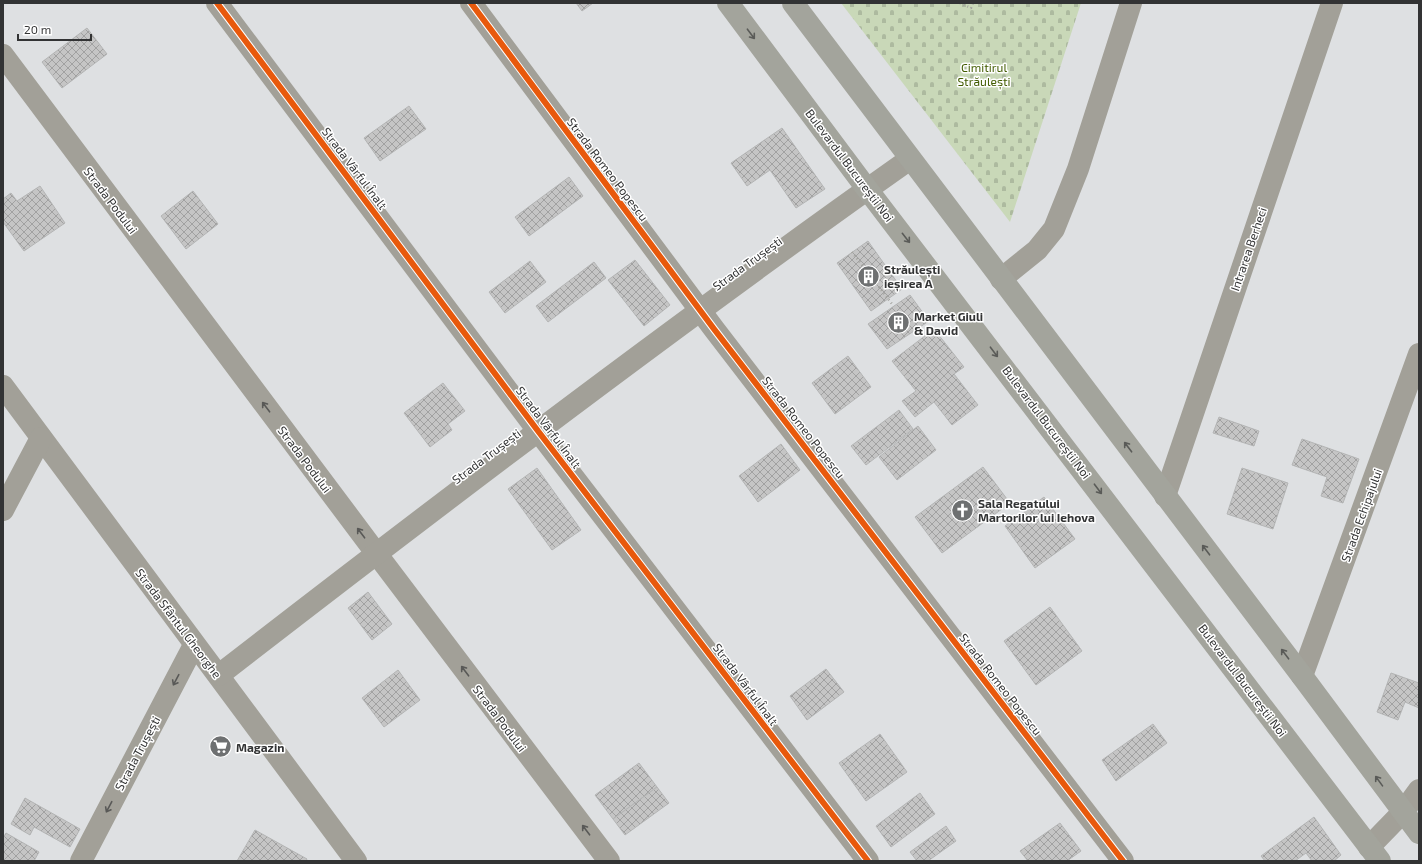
<svg xmlns="http://www.w3.org/2000/svg" width="1422" height="864" viewBox="0 0 1422 864" font-family="'Exo 2',sans-serif">
  <style>
    .cemetery { fill: url(#cemetery-stones) }
    .building { fill: url(#building-cross-hatch); stroke: #b4b5b5 }
    .lines { fill: none; stroke-linecap: round; stroke-linejoin: round }
    .path { stroke: #a2a29d; stroke-width: 2.5; stroke-dasharray: 1 3; stroke-linecap: butt }
    .minor { stroke: #a2a098; stroke-width: 22 }
    .major { stroke: #a3a49c; stroke-width: 22 }
    .cycleway-casing { stroke: #fff; stroke-width: 8 }
    .cycleway { stroke: #e8590c; stroke-width: 6 }
    .oneway { stroke: #5a5b58 }
    .oneway2 { stroke: #595957 }
    .labels { text-anchor: middle; dominant-baseline: central; stroke-width: 3; stroke-linejoin: round; paint-order: stroke }
    .park-label { font-size: 12px; fill: #425c01; stroke: #fff }
    .street-label { font-size: 12px; fill: #323334; stroke: #fff }
    .poi-label { font-size: 12px; font-weight: bold; fill: #323334; stroke: #fff; text-anchor: start }
  </style>
  <defs>
    <pattern id="cemetery-stones" width="16" height="16" patternUnits="userSpaceOnUse"><rect width="16" height="16" fill="#c9d8b8"/><path d="M2 7V4a2 2 0 0 1 4 0v3zM10 15v-3a2 2 0 0 1 4 0v3z" fill="#adba9f"/></pattern>
    <pattern id="building-cross-hatch" width="8" height="8" patternUnits="userSpaceOnUse"><rect width="8" height="8" fill="#c5c5c5"/><path d="M0 0l8 8M0 8l8-8" fill="none" stroke="#a1a1a1"/></pattern>
  </defs>
  <rect width="100%" height="100%" fill="#dee0e2"/>
  <polygon class="cemetery" points="841,3 1081,3 1010,222"/>
  <g class="building">
    <polygon points="576,3 593,3 582,11"/>
    <polygon points="87,28 107,54 62,88 42,62"/>
    <polygon points="409,106 426,129 380,161 364,138"/>
    <polygon points="782,128 825,189 796,208 770,170 747,186 731,163"/>
    <polygon points="569,177 583,196 529,236 515,217"/>
    <polygon points="40,186 65,223 24,251 3,222 3,199 11,193 17,201"/>
    <polygon points="193,191 218,224 186,249 161,216"/>
    <polygon points="868,241 902,289 871,311 837,263"/>
    <polygon points="635,260 670,305 644,326 608,280"/>
    <polygon points="530,261 546,282 505,313 489,292"/>
    <polygon points="594,262 606,278 548,322 536,306"/>
    <polygon points="910,295 929,321 887,349 868,324"/>
    <polygon points="934,329 964,367 954,374 978,405 952,425 934,402 915,417 902,401 916,391 892,361"/>
    <polygon points="848,356 871,387 835,414 812,383"/>
    <polygon points="443,383 465,411 448,424 452,430 430,447 404,413"/>
    <polygon points="899,410 913,429 866,465 851,446"/>
    <polygon points="1219,417 1259,431 1254,446 1213,433"/>
    <polygon points="918,426 936,450 897,480 879,457"/>
    <polygon points="1302,439 1359,459 1343,503 1321,496 1327,477 1292,465"/>
    <polygon points="781,444 800,470 758,502 739,476"/>
    <polygon points="983,467 1010,503 942,553 915,517"/>
    <polygon points="537,468 581,530 552,550 508,489"/>
    <polygon points="1242,468 1288,483 1273,529 1227,514"/>
    <polygon points="1044,497 1075,539 1035,568 1005,526"/>
    <polygon points="368,592 392,624 372,640 348,608"/>
    <polygon points="1050,607 1082,651 1036,685 1004,641"/>
    <polygon points="826,669 844,692 807,720 790,696"/>
    <polygon points="398,670 420,700 384,727 362,698"/>
    <polygon points="1391,673 1419,683 1419,708 1405,702 1398,720 1377,712"/>
    <polygon points="1153,724 1167,743 1116,781 1102,760"/>
    <polygon points="880,734 907,772 866,801 839,763"/>
    <polygon points="639,763 657,787 613,819 595,795"/>
    <polygon points="657,787 669,803 625,835 613,819"/>
    <polygon points="920,793 935,814 891,847 876,826"/>
    <polygon points="25,798 80,829 70,847 34,827 30,835 11,824"/>
    <polygon points="1314,817 1341,855 1334,861 1312,861 1306,853 1295,861 1265,861 1261,856"/>
    <polygon points="1060,823 1081,851 1067,861 1028,861 1020,851"/>
    <polygon points="946,826 956,841 928,861 917,861 910,852"/>
    <polygon points="255,830 307,859 306,861 237,861"/>
    <polygon points="6,833 39,852 34,861 3,861 3,838"/>
  </g>
  <g class="lines">
    <g class="path">
      <polyline points="960,3 971,8 973,3"/>
      <polyline points="852,252 892,304"/>
    </g>
    <g class="minor">
      <polyline points="217,3 538,431 868,861"/>
      <polyline points="471,3 714,329 1123,861"/>
      <polyline points="3,55 376,553 609,861"/>
      <polyline points="1001,279 1037,250 1054,229 1078,169 1131,3"/>
      <polyline points="3,386 356,861"/>
      <polyline points="1165,496 1332,3"/>
      <polyline points="3,510 41,438"/>
      <path d="M 219,675 C 446,499 675,325 910,159"/>
      <polyline points="1302,676 1419,354"/>
      <polyline points="1369,847 1403,812 1419,790"/>
      <polyline points="81,861 194,645"/>
    </g>
    <g class="major">
      <polyline points="728,3 867,189 1380,861"/>
      <polyline points="793,3 1302,676 1419,833"/>
    </g>
    <defs>
      <g id="cycleway">
        <polyline points="217,3 538,431 868,861"/>
        <polyline points="471,3 714,329 1123,861"/>
      </g>
    </defs>
    <use href="#cycleway" class="cycleway-casing"/>
    <use href="#cycleway" class="cycleway"/>
  </g>
  <defs><path id="oneway-shaft" d="M-6 0H5M1.5-3L5.5 0L1.5 3" fill="none" stroke-width="1.6" stroke-linecap="round" stroke-linejoin="round"/></defs>
  <g class="oneway">
    <use href="#oneway-shaft" transform="translate(751 34) rotate(53)"/>
    <use href="#oneway-shaft" transform="translate(906 238) rotate(52)"/>
    <use href="#oneway-shaft" transform="translate(994 352) rotate(53)"/>
    <use href="#oneway-shaft" transform="translate(1128 447) rotate(-127)"/>
    <use href="#oneway-shaft" transform="translate(1098 489) rotate(53)"/>
    <use href="#oneway-shaft" transform="translate(1206 550) rotate(-127)"/>
    <use href="#oneway-shaft" transform="translate(1285 654) rotate(-127)"/>
    <use href="#oneway-shaft" transform="translate(1379 781) rotate(-126)"/>
  </g>
  <g class="oneway2">
    <use href="#oneway-shaft" transform="translate(266 407) rotate(-127)"/>
    <use href="#oneway-shaft" transform="translate(361 533) rotate(-127)"/>
    <use href="#oneway-shaft" transform="translate(465 671) rotate(-127)"/>
    <use href="#oneway-shaft" transform="translate(176 680) rotate(118)"/>
    <use href="#oneway-shaft" transform="translate(109 807) rotate(118)"/>
    <use href="#oneway-shaft" transform="translate(586 830) rotate(-127)"/>
  </g>
  <defs>
    <symbol id="building-disc" viewBox="-11 -11 22 22"><circle r="9.5" fill="#6e7071" stroke="#fff"/><path d="M-4-6H4V6H1V3H-1V6H-4ZM-2.5-4.3h1.7v1.8h-1.7ZM.8-4.3h1.7v1.8H.8ZM-2.5-1h1.7V.8h-1.7ZM.8-1h1.7V.8H.8Z" fill="#fff"/></symbol>
    <symbol id="church-disc" viewBox="-11 -11 22 22"><circle r="9.5" fill="#6e7071" stroke="#fff"/><path d="M-1.2-6h2.4v3.5h3.3v2.4h-3.3V6h-2.4V-.1h-3.3v-2.4h3.3Z" fill="#fff"/></symbol>
    <symbol id="supermarket-disc" viewBox="-11 -11 22 22"><circle r="9.5" fill="#6e7071" stroke="#fff"/><path d="M-6-5.5h2.5l.6 2H6L4.5 2H-2.5L-4.4-4H-6ZM-1.5 3.2a1.3 1.3 0 1 0 .1 0ZM3 3.2a1.3 1.3 0 1 0 .1 0Z" fill="#fff"/></symbol>
  </defs>
  <g fill-rule="evenodd">
    <use href="#building-disc" x="856" y="264" width="25" height="25"/>
    <use href="#building-disc" x="886" y="310" width="25" height="25"/>
    <use href="#church-disc" x="950" y="498" width="25" height="25"/>
    <use href="#supermarket-disc" x="208" y="734" width="25" height="25"/>
  </g>
  <g class="labels">
    <g class="park-label">
      <text x="984" y="67">Cimitirul<tspan x="984" dy="14">Străulești</tspan></text>
    </g>
    <g class="street-label">
      <text transform="translate(850 165) rotate(53)">Bulevardul Bucureștii Noi</text>
      <text transform="translate(355 168) rotate(53)">Strada Vârful Înalt</text>
      <text transform="translate(608 169) rotate(53)">Strada Romeo Popescu</text>
      <text transform="translate(111 200) rotate(53)">Strada Podului</text>
      <text transform="translate(1248 249) rotate(-71)">Intrarea Berheci</text>
      <text transform="translate(747 263) rotate(-36)">Strada Trușești</text>
      <text transform="translate(1047 422) rotate(53)">Bulevardul Bucureștii Noi</text>
      <text transform="translate(549 427) rotate(53)">Strada Vârful Înalt</text>
      <text transform="translate(804 427) rotate(52)">Strada Romeo Popescu</text>
      <text transform="translate(486 456) rotate(-37)">Strada Trușești</text>
      <text transform="translate(305 459) rotate(53)">Strada Podului</text>
      <text transform="translate(1361 515) rotate(-70)">Strada Echipajului</text>
      <text transform="translate(179 623) rotate(53)">Strada Sfântul Gheorghe</text>
      <text transform="translate(1243 680) rotate(53)">Bulevardul Bucureștii Noi</text>
      <text transform="translate(746 684) rotate(53)">Strada Vârful Înalt</text>
      <text transform="translate(1001 684) rotate(52)">Strada Romeo Popescu</text>
      <text transform="translate(500 718) rotate(53)">Strada Podului</text>
      <text transform="translate(137 753) rotate(-62)">Strada Trușești</text>
    </g>
    <g class="poi-label">
      <text x="884" y="269">Străulești<tspan x="884" dy="14">ieșirea A</tspan></text>
      <text x="914" y="316">Market Giuli<tspan x="914" dy="14">&amp; David</tspan></text>
      <text x="978" y="503">Sala Regatului<tspan x="978" dy="14">Martorilor lui Iehova</tspan></text>
      <text x="236" y="747">Magazin</text>
    </g>
  </g>
  <rect width="1422" height="864" fill="none" stroke="#323334" stroke-width="8"/>
  <path d="M18 34v6h73v-6" fill="none" stroke="#323334" stroke-width="2"/>
  <text x="24" y="34" font-size="12" fill="#323334" stroke="#ffffff" stroke-width="3" paint-order="stroke">20 m</text>
</svg>
